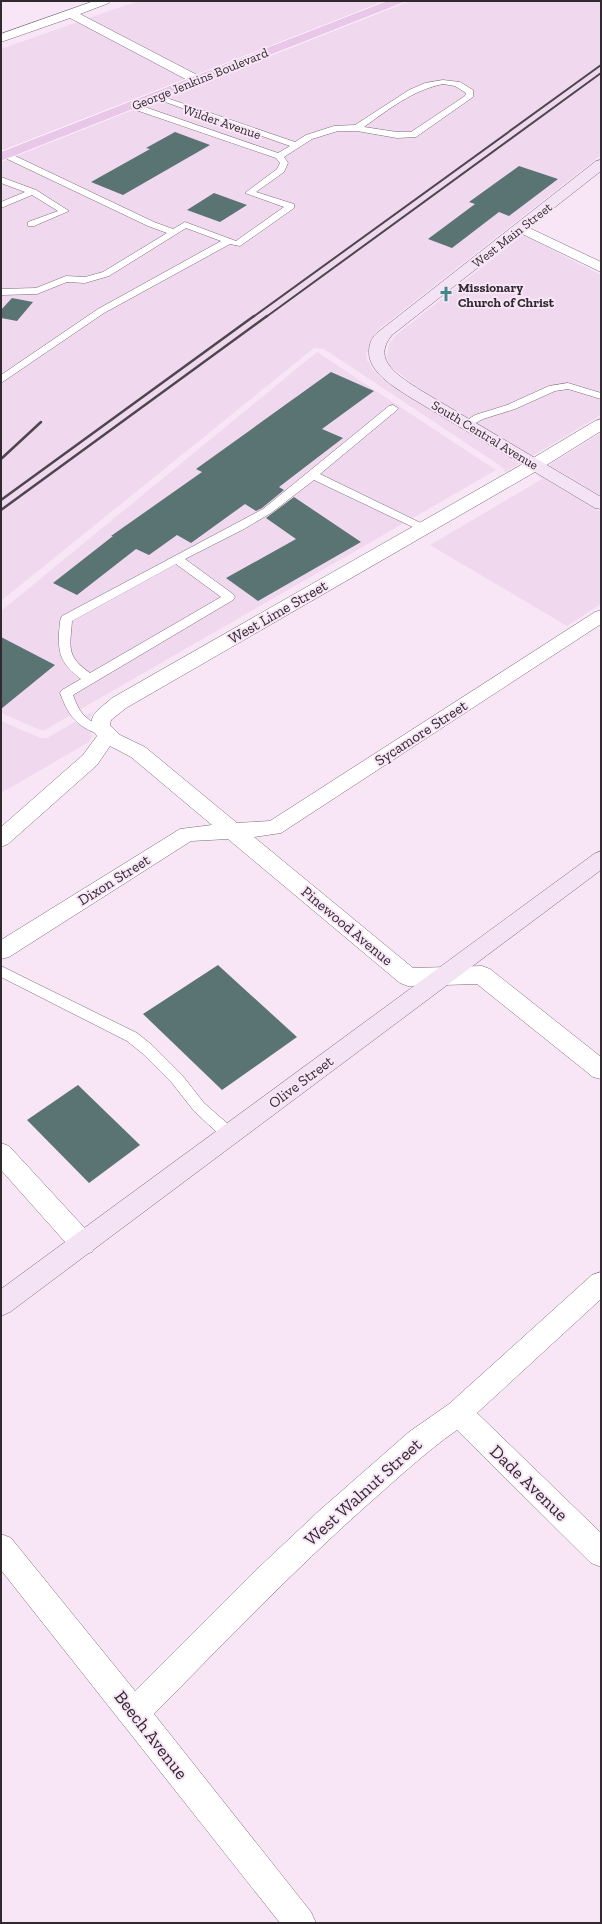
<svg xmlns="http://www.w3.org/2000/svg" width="602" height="1924" viewBox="0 0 602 1924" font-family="'Zilla Slab',serif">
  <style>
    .built { fill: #f0d8ef }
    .building { fill: #5a7474 }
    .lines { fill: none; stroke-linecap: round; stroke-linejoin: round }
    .service-casing { stroke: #7c6c7b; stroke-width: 1 }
    .minor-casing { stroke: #7c6c7b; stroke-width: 1 }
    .secondary-casing { stroke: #7c6c7b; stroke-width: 1 }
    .primary-casing { stroke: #fff; stroke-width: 1 }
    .service { fill: #fff; fill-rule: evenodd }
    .minor { fill: #fff; fill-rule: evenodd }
    .secondary { fill: #f4e3f4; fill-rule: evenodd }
    .primary { fill: #e9c7e8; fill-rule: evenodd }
    .rail-far1 { stroke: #4e464e; stroke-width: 2 }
    .rail { stroke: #4e464e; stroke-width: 2.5 }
    .labels { text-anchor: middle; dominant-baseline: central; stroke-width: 4; stroke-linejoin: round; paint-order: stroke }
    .far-street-label { font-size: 13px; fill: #302930; stroke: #f8e6f7 }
    .far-poi-label { font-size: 13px; font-weight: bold; fill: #302930; stroke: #f8e6f7; text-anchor: start }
    .street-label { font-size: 15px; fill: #302930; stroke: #f8e6f7 }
    .near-street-label { font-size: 18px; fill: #302930; stroke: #f8e6f7 }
  </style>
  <rect width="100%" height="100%" fill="#f8e6f7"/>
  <g class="built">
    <polygon points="138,1 387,1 198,75 89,18"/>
    <polygon points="410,1 601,1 601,155 379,329 370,340 368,352 366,352 367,361 369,362 372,369 382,379 407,396 519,464 505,472 502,467 324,349 314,348 1,601 1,162"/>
    <polygon points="78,22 186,79 1,152 1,49"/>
    <polygon points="523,235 601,275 601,415 532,456 421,390 390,366 387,357 389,343 396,335"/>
    <polygon points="317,352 496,470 43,731 1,713 1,611"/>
    <polygon points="601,433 601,496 549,465"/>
    <polygon points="536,473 601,512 601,604 567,626 430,545 542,479"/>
    <polygon points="94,711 89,719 89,725 92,736 89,742 1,793 1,721 40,738 47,738"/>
  </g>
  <g class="building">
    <polygon points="175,132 210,145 123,195 91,182 150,149 146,148"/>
    <polygon points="519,166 558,179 509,216 499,212 452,248 428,239 475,204 469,202"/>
    <polygon points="214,193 247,205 220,222 187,210"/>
    <polygon points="12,298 33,302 17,321 1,318 1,310"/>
    <polygon points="331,372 374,391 322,429 343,438 279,487 284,490 262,508 256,511 245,504 191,543 177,535 149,555 136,549 77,595 53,583 113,536 111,536 202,472 196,469"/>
    <polygon points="294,497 361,542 258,601 226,578 296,539 266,518"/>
    <polygon points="1,637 55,665 1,709"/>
    <polygon points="218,965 297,1037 222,1090 143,1014"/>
    <polygon points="78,1085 140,1145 89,1183 27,1120"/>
  </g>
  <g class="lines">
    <defs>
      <g id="service">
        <path d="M 443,80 L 460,82 L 473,90 L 473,97 L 416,137 L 397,138 L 357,131 L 338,131 L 312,139 L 284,157 L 288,163 L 284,172 L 256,192 L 294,204 L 294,208 L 240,246 L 230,244 L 104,313 L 1,383 L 1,375 L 98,309 L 221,241 L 186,228 L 109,276 L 85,283 L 67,282 L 37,294 L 1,295 L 1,289 L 36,288 L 66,276 L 85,277 L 103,272 L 167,233 L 148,226 L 3,157 L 3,153 L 9,153 L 154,222 L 173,229 L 185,222 L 236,241 L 284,207 L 245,193 L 277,169 L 280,163 L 276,158 L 130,108 L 130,104 L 136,104 L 278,153 L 290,146 L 151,97 L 152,95 L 158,95 L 295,142 L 306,135 L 334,126 L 355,125 L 409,90 L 425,83 ZM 443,84 L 455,86 L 466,93 L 465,96 L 411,132 L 397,132 L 364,127 C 389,109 413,90 443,84 Z"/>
        <polygon points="1,177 36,190 69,211 34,226 28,226 28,222 58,211 32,195 1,208 1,202 25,192 1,183"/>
        <polygon points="568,383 601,393 601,399 568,389 555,391 515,409 483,419 470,426 462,426 461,424 475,415 507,405 549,386"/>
        <path d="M 393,405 L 398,408 L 397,410 L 320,474 L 427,526 L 429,528 L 427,530 L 419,530 L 314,480 L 271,513 L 244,529 L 185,559 L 233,594 L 235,597 L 233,600 L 73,695 C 77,706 81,715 91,721 C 97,724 105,725 108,731 L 106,734 C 101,736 97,734 91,731 C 73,723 67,711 60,693 L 62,690 L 81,679 C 62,664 58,656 59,632 C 60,627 59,621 62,616 L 263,509 L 389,406 ZM 176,564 L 221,597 L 90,673 C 66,656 70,648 72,621 Z"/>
        <polygon points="1,966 137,1033 152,1045 182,1075 204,1103 235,1130 238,1135 235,1140 230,1141 225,1140 194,1111 172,1083 142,1053 127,1041 1,977"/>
      </g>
      <g id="minor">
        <polygon points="94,1 111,1 109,3 80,14 201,77 203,80 201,83 193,83 70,18 1,42 1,34"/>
        <polygon points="521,224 601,262 601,272 516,231 514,228 516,225"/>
        <path d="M 601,419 L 601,431 L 540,469 L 126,708 L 111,720 L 110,725 L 120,735 L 145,747 L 237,823 L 270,821 L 595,612 L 601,610 L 601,624 L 281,833 L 254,837 L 413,968 L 482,966 L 490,969 L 601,1057 L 601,1079 L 593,1077 L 477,984 L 408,986 L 400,983 L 228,839 L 191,841 L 9,957 L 1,959 L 1,940 L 180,829 L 212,825 L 131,757 L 110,746 L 97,765 L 8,844 L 1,847 L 1,827 L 83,755 L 97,736 C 83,717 99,710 112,698 L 528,461 L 595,421 Z"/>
        <polygon points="1,1143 9,1146 92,1236 96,1244 92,1252 83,1255 74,1252 1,1170"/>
        <path d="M 601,1272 L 601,1299 L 477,1413 L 601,1533 L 601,1567 L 591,1563 L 457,1430 C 424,1453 396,1480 366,1506 C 292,1572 224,1643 154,1714 L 311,1912 L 316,1923 L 280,1923 L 1,1570 L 1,1534 L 11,1538 L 135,1691 L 253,1573 L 320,1510 L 409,1432 L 449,1404 L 592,1275 Z"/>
      </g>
      <g id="secondary">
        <path d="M 601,160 L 601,171 L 392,335 C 370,361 401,377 420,390 L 601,497 L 601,509 L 595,508 L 408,396 C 390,384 361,368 371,341 C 373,336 378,332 382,329 L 596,161 Z"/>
        <polygon points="601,851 601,870 10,1312 1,1316 1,1289 594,854"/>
      </g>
      <polygon id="primary" points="387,1 404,1 402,3 1,161 1,152"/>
    </defs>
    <use href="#service" class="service-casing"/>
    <use href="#minor" class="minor-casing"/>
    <use href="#secondary" class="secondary-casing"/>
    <use href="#primary" class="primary-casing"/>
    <use href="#service" class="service"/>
    <use href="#minor" class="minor"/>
    <use href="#secondary" class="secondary"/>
    <use href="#primary" class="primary"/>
    <g class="rail-far1">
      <polyline points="253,317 601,65"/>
      <polyline points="266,317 601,73"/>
    </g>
    <g class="rail">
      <polyline points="1,459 41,422"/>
      <polyline points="1,500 254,316"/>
      <polyline points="1,510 267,316"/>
    </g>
  </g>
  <defs>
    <symbol id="church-bare" viewBox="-9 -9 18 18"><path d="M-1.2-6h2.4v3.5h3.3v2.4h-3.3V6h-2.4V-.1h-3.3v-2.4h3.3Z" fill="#408889" stroke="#f8e6f7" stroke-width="2.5" paint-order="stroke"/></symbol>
  </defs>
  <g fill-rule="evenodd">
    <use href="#church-bare" x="435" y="283" width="22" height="22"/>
  </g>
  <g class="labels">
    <g class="far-street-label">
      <text transform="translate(200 79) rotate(-22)">George Jenkins Boulevard</text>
      <text transform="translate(222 122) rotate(19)">Wilder Avenue</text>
      <text transform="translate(512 235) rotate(-38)">West Main Street</text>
      <text transform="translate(485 435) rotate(31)">South Central Avenue</text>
    </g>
    <g class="far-poi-label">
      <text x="458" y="287">Missionary<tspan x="458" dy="15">Church of Christ</tspan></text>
    </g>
    <g class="street-label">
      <text transform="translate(278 612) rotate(-30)">West Lime Street</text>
      <text transform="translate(421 733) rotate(-33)">Sycamore Street</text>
      <text transform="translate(114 880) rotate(-32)">Dixon Street</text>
      <text transform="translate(347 926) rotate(40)">Pinewood Avenue</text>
      <text transform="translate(301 1082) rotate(-37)">Olive Street</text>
    </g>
    <g class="near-street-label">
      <text transform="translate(529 1483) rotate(44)">Dade Avenue</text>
      <text transform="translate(363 1492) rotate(-42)">West Walnut Street</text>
      <text transform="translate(151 1735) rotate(52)">Beech Avenue</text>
    </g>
  </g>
  <rect width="602" height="1924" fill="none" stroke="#302930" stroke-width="4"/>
</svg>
